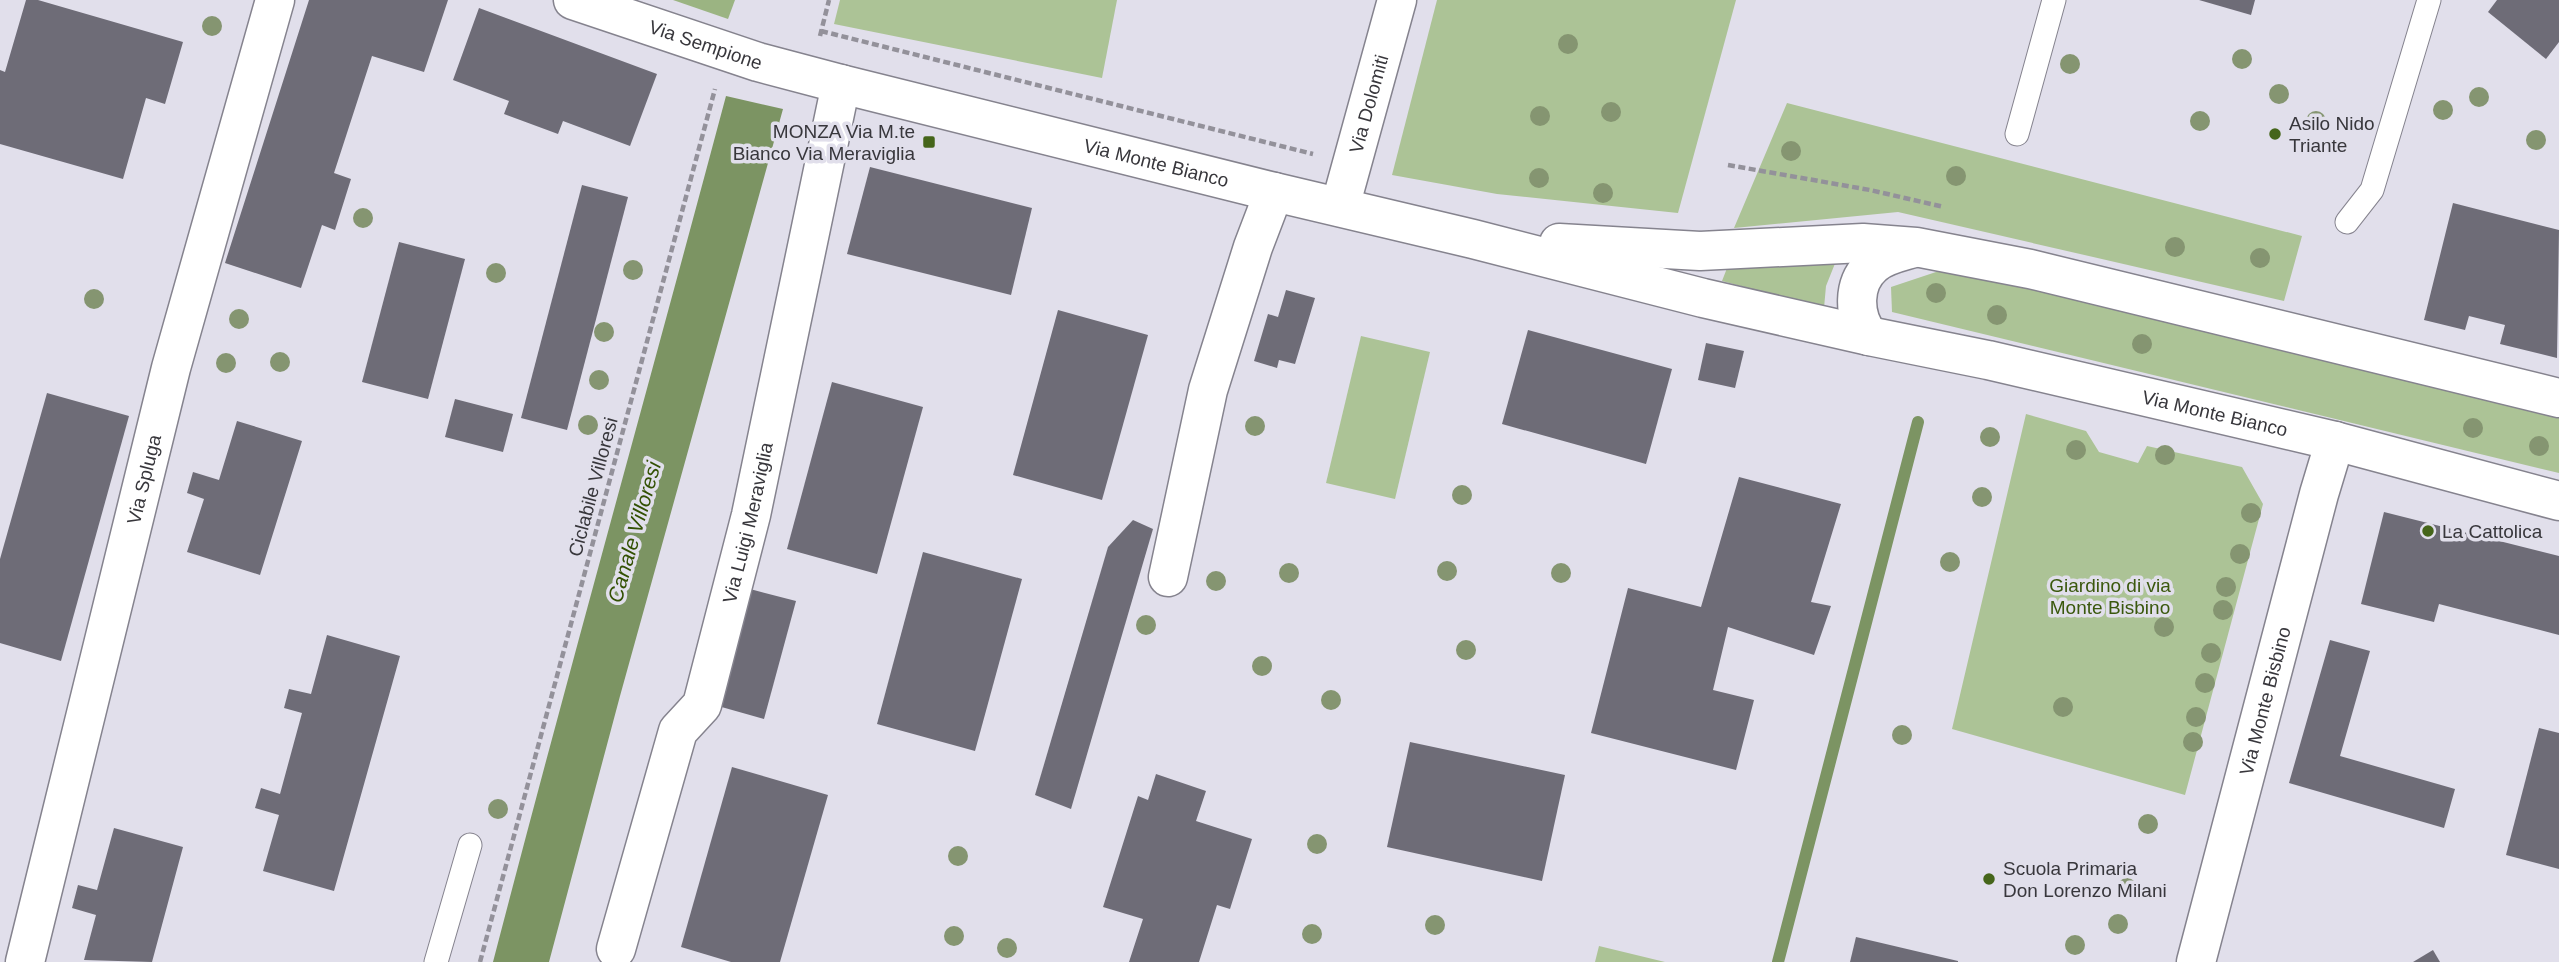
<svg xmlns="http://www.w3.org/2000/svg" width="2559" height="962" viewBox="0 0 2559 962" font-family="Helvetica,sans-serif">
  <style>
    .green { fill: #acc396 }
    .forest { fill: #9bb482 }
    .water { fill: #7c9463 }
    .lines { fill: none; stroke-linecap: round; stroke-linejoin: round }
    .stream { stroke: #7c9463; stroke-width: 12 }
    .building { fill: #6e6c77 }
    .lane-casing { stroke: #85838e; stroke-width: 25 }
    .street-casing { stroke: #85838e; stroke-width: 41 }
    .path { stroke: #93919a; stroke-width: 4.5; stroke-dasharray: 7 3.5; stroke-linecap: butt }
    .lane { stroke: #fff; stroke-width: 23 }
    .street { stroke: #fff; stroke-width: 38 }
    .tree { fill: #859571 }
    .poi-dot { fill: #45651a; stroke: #e1dfeb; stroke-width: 2.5 }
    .labels { text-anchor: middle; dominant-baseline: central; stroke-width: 7; stroke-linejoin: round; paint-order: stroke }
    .street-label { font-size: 19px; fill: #38373c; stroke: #e1dfeb }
    .poi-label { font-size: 19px; fill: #38373c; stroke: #e1dfeb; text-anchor: start }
    .park-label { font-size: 19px; fill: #3a580d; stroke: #e1dfeb }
    .water-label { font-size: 21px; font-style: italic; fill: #335103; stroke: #e1dfeb }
  </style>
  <rect width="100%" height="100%" fill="#e1dfeb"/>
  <g class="green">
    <polygon points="840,0 1117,0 1102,78 834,24"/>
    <polygon points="1437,0 1736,0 1678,213 1497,194 1392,175"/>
    <polygon points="1787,103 2302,236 2284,301 1898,212 1734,228"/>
    <polygon points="1836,261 1826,286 1824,308 1722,281 1729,263"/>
    <polygon points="1951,267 2559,418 2559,473 1892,312 1891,287"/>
    <polygon points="1361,336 1430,352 1395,499 1326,483"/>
    <polygon points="2026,414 2086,431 2099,452 2138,463 2147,446 2242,467 2263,504 2185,795 1952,729"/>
    <polygon points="1599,946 1665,962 1595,962"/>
  </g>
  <polygon class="forest" points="673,0 735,0 728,19"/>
  <path class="water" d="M 726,96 L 783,109 L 620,696 L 549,962 L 493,962 C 568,673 649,385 726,96 Z"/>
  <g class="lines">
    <polyline class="stream" points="1778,962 1918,422"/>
  </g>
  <g class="building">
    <polygon points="26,0 38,0 183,42 165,104 146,98 123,179 0,144 0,70 5,72"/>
    <polygon points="309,0 448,0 424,72 372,56 334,173 351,179 335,230 322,225 301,288 225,263"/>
    <polygon points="2199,0 2255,0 2251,15"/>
    <polygon points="2497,0 2559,0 2559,42 2546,59 2488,12"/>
    <polygon points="479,8 657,74 630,146 563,121 558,134 504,114 509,101 453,80"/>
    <polygon points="870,167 1032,208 1011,295 847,254"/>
    <polygon points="582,185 628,197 567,430 521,418"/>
    <polygon points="2453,203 2559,230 2557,358 2500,344 2505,325 2469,316 2465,330 2424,320"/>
    <polygon points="399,242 465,259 428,399 362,382"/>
    <polygon points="1286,290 1315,298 1295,364 1279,360 1277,368 1254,361 1268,314 1278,317"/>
    <polygon points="1058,310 1148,335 1102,500 1013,475"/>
    <polygon points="1528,330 1672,369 1646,464 1502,424"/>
    <polygon points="1706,343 1744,351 1735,388 1698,380"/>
    <polygon points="832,382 923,407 877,574 787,549"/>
    <polygon points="47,393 129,416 61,661 0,643 0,559"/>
    <polygon points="455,399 513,414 503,452 445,437"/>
    <polygon points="237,421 302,441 260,575 187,552 204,499 187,493 193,472 219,480"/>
    <polygon points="1739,477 1841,504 1811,602 1831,606 1814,655 1728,627 1713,690 1754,700 1736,770 1591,733 1628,588 1701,607"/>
    <polygon points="2384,512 2559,556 2559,635 2439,604 2434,622 2361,604"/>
    <polygon points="1133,520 1153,529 1071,809 1035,795 1108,547"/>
    <polygon points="923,552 1022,579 975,751 877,724"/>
    <polygon points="750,589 796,601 764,719 718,706"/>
    <polygon points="327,635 400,656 334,891 263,871 279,815 255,808 261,788 280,794 302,713 284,708 289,689 311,694"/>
    <polygon points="2330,640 2370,651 2340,756 2455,789 2444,828 2289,783"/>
    <polygon points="2539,728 2559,733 2559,869 2506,855"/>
    <polygon points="1410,742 1565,775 1542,881 1387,847"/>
    <polygon points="732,767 828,795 780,962 731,962 681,947"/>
    <polygon points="1156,774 1206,791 1196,821 1252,839 1230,909 1217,905 1199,962 1129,962 1143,919 1103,907 1138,796 1148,800"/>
    <polygon points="114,828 183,847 152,962 84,960 96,915 72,908 78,885 97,890"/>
    <polygon points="1856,937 1958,961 1958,962 1850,962"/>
    <polygon points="2433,950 2440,962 2413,962"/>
  </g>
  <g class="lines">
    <defs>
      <g id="lane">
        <polyline points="2017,134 2054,0"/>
        <polyline points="2347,222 2372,190 2429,0"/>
        <polyline points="436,962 470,845"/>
      </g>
      <g id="street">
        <path id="s1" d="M 573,0 L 758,62 L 841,84 L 1274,192 L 1473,239 L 1703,298 L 1869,336 L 1988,360 L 2335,441 L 2559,501"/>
        <path id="s2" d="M 1340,207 L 1397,0"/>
        <polyline points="1559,243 1700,251 1863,243 1916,247 2030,269 2559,398"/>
        <path d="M 1869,336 C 1853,316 1852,283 1873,265 C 1884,255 1901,252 1914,248"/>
        <polyline points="1168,577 1208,390 1253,247 1274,192"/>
        <path id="s3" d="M 616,949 L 678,731 L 702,705 L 751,515 L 841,84"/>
        <path id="s4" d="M 25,962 L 171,368 L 275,0"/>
        <path id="s5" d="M 2196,962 L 2319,494 L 2335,441"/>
      </g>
    </defs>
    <use href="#lane" class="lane-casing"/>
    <use href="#street" class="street-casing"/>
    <g class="path">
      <polyline points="821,31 1313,154"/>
      <polyline points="820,36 829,0"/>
      <polyline points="1728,165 1870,190 1944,207"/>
      <polyline points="480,962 715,89"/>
    </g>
    <use href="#lane" class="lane"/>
    <use href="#street" class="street"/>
  </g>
  <g class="tree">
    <circle cx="212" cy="26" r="10"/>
    <circle cx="1568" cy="44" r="10"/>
    <circle cx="2242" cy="59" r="10"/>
    <circle cx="2070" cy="64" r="10"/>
    <circle cx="2279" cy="94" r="10"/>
    <circle cx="2479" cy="97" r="10"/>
    <circle cx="2443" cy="110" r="10"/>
    <circle cx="1611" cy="112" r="10"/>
    <circle cx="1540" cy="116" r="10"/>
    <circle cx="2200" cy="121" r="10"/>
    <circle cx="2316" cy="121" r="10"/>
    <circle cx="2536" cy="140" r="10"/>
    <circle cx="1791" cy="151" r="10"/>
    <circle cx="1956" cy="176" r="10"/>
    <circle cx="1539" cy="178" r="10"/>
    <circle cx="1603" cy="193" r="10"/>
    <circle cx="363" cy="218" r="10"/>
    <circle cx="2175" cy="247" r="10"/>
    <circle cx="2260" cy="258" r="10"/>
    <circle cx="633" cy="270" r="10"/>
    <circle cx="496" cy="273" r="10"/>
    <circle cx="1936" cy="293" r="10"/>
    <circle cx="94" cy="299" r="10"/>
    <circle cx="1997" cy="315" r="10"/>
    <circle cx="239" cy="319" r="10"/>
    <circle cx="604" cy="332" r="10"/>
    <circle cx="2142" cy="344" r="10"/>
    <circle cx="280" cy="362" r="10"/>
    <circle cx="226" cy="363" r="10"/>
    <circle cx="599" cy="380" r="10"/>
    <circle cx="588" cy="425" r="10"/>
    <circle cx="1255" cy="426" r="10"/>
    <circle cx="2473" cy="428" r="10"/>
    <circle cx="1990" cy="437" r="10"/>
    <circle cx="2539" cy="446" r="10"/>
    <circle cx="2076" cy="450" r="10"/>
    <circle cx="2165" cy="455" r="10"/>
    <circle cx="1462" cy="495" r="10"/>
    <circle cx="1982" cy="497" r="10"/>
    <circle cx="2251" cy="513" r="10"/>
    <circle cx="2240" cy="554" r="10"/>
    <circle cx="1950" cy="562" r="10"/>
    <circle cx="1447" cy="571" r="10"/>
    <circle cx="1289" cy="573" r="10"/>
    <circle cx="1561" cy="573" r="10"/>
    <circle cx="1216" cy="581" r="10"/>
    <circle cx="2226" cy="587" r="10"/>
    <circle cx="2223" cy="610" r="10"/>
    <circle cx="1146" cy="625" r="10"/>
    <circle cx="2164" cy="627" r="10"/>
    <circle cx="1466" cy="650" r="10"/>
    <circle cx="2211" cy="653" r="10"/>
    <circle cx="1262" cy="666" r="10"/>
    <circle cx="2205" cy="683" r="10"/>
    <circle cx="1331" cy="700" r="10"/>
    <circle cx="2063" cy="707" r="10"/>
    <circle cx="2196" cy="717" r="10"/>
    <circle cx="1902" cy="735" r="10"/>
    <circle cx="2193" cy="742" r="10"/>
    <circle cx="498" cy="809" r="10"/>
    <circle cx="2148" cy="824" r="10"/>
    <circle cx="1317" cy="844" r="10"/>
    <circle cx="958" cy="856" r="10"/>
    <circle cx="2127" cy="888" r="10"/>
    <circle cx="2118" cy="924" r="10"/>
    <circle cx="1435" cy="925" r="10"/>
    <circle cx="1312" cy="934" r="10"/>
    <circle cx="954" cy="936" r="10"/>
    <circle cx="2075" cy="945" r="10"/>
    <circle cx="1007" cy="948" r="10"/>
  </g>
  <g class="poi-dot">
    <circle cx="2275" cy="134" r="7"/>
    <rect x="922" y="135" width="14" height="14" rx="3.5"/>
    <circle cx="2428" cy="531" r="7"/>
    <circle cx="1989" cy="879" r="7"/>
  </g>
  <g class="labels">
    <g class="street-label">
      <text stroke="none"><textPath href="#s1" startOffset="140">Via Sempione</textPath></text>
      <text stroke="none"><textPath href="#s2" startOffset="107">Via Dolomiti</textPath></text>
      <text stroke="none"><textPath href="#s1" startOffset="606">Via Monte Bianco</textPath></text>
      <text stroke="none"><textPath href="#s1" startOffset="1694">Via Monte Bianco</textPath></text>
      <text stroke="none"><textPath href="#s4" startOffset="497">Via Spluga</textPath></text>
      <text transform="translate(593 487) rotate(-75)">Ciclabile Villoresi</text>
      <text stroke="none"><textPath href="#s3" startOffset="450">Via Luigi Meraviglia</textPath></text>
      <text stroke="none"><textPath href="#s5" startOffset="270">Via Monte Bisbino</textPath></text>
    </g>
    <g class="poi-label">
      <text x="2289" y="123">Asilo Nido<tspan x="2289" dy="22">Triante</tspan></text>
      <text x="915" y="131" text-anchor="end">MONZA Via M.te<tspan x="915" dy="22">Bianco Via Meraviglia</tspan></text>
      <text x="2442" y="531">La Cattolica</text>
      <text x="2003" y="868">Scuola Primaria<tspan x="2003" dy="22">Don Lorenzo Milani</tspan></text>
    </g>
    <g class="park-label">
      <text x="2110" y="585">Giardino di via<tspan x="2110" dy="22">Monte Bisbino</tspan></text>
    </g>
    <g class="water-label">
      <text transform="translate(634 532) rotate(-74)">Canale Villoresi</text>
    </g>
  </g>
</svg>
